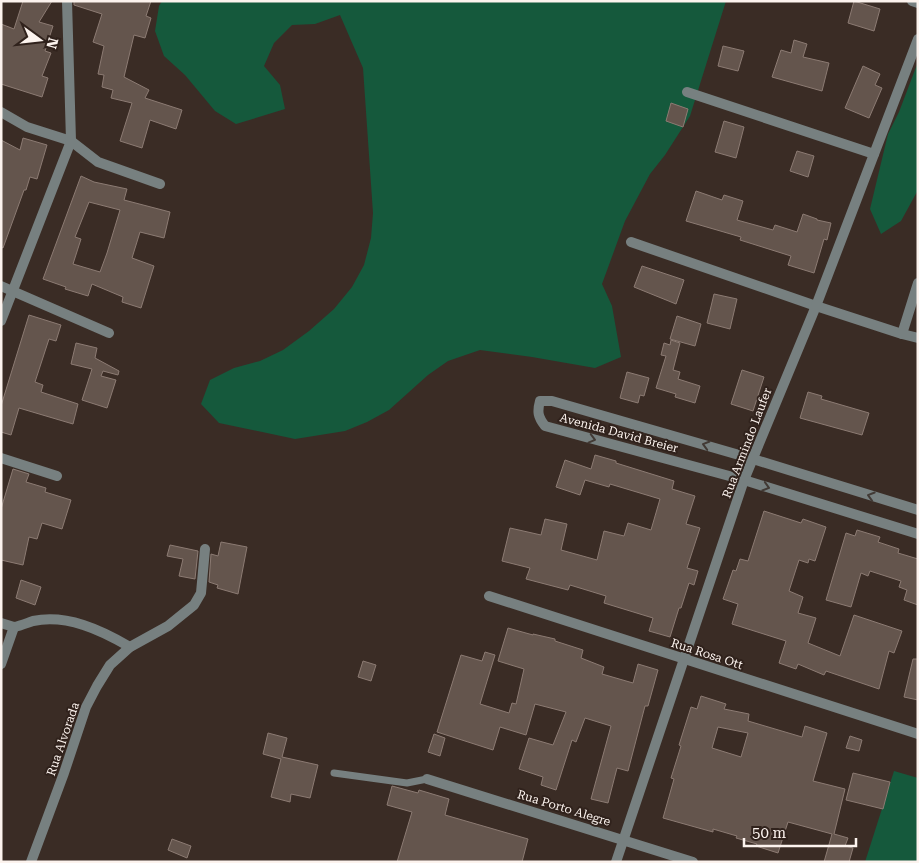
<svg xmlns="http://www.w3.org/2000/svg" width="919" height="863" viewBox="0 0 919 863" font-family="'Roboto Serif',serif">
  <style>
    .green { fill: #15593c }
    .building { fill: #64554d; stroke: #8c7b73; fill-rule: evenodd }
    .lines { fill: none; stroke-linecap: round; stroke-linejoin: round }
    .service { stroke: #778080; stroke-width: 7 }
    .minor { stroke: #778080; stroke-width: 10 }
    .tertiary { stroke: #778080; stroke-width: 10 }
    .oneway { stroke: #423a35 }
    .labels { text-anchor: middle; dominant-baseline: central; stroke-width: 4; stroke-linejoin: round; paint-order: stroke }
    .street-label { font-size: 12px; fill: #fcf3ee; stroke: #30221c }
  </style>
  <rect width="100%" height="100%" fill="#3a2c25"/>
  <g class="green">
    <polygon points="162,1 726,1 690,116 665,155 650,174 625,221 602,284 612,306 621,357 595,368 532,357 480,350 448,361 428,375 389,410 367,422 345,431 295,439 219,423 201,404 210,380 234,368 260,361 283,350 309,331 334,309 352,287 364,265 371,238 373,213 363,68 340,15 315,24 292,25 274,43 264,66 280,85 285,109 236,124 215,111 185,75 164,56 155,31 159,6"/>
    <polygon points="918,62 918,190 901,221 881,234 870,209 888,134 899,112"/>
    <polygon points="894,771 918,778 918,862 865,862"/>
  </g>
  <g class="building">
    <polygon points="23,1 52,1 39,22 53,26 45,51 51,53 42,76 48,78 42,97 1,84 1,24 14,29"/>
    <polygon points="74,1 151,1 146,16 151,18 145,38 134,35 124,77 149,90 145,98 182,110 176,129 150,120 142,148 120,141 132,103 111,98 113,90 102,87 104,75 98,74 104,46 93,42 102,14 74,5"/>
    <polygon points="854,1 880,9 874,31 848,23"/>
    <polygon points="794,40 807,44 803,57 829,63 822,91 772,77 781,50 791,53"/>
    <polygon points="723,46 744,51 738,71 718,66"/>
    <polygon points="863,66 880,74 875,85 882,88 869,118 845,108"/>
    <polygon points="671,103 688,109 683,127 666,121"/>
    <polygon points="724,121 744,127 736,158 715,152"/>
    <polygon points="23,138 47,145 37,179 30,177 26,190 24,190 3,248 1,247 1,140 20,150"/>
    <polygon points="797,151 814,156 808,177 790,171"/>
    <path d="M 81,176 L 94,182 L 127,189 L 124,200 L 170,212 L 164,238 L 140,232 L 132,258 L 154,266 L 141,308 L 122,302 L 123,297 L 92,284 L 88,296 L 65,289 L 66,287 L 43,279 ZM 89,202 L 120,210 L 107,253 L 100,272 L 73,264 L 81,239 L 75,237 Z"/>
    <polygon points="696,191 722,200 724,195 743,201 737,220 773,230 775,225 797,232 803,214 817,219 817,220 831,223 827,240 824,239 814,273 788,265 791,256 740,240 741,237 686,221"/>
    <polygon points="642,266 684,280 676,304 634,287"/>
    <polygon points="714,294 737,299 730,329 707,323"/>
    <polygon points="29,315 61,325 56,341 49,339 35,382 43,385 41,392 78,404 73,424 19,408 11,435 1,432 1,406"/>
    <polygon points="677,316 701,324 695,346 670,339"/>
    <polygon points="671,340 680,343 673,370 680,372 678,379 700,386 695,403 675,397 676,394 656,388 666,356 661,355 664,343 670,345"/>
    <polygon points="76,343 97,348 95,358 119,371 118,375 103,371 101,376 116,380 107,408 82,400 92,369 71,364"/>
    <polygon points="742,370 764,377 753,411 731,404"/>
    <polygon points="627,372 649,378 644,396 640,395 638,403 620,398"/>
    <polygon points="808,392 822,396 821,399 869,413 862,435 800,418"/>
    <polygon points="595,455 616,461 616,463 674,481 672,489 695,496 686,524 700,528 687,568 698,571 694,585 689,583 681,608 679,608 670,637 649,631 653,618 604,603 606,596 570,585 568,590 526,579 530,568 502,561 510,528 541,535 545,519 567,524 561,550 597,560 604,531 624,536 628,523 651,530 660,499 610,484 609,487 585,480 580,495 556,487 565,460 591,469"/>
    <polygon points="13,469 29,474 26,482 46,488 45,492 71,500 62,529 42,523 37,539 29,537 23,565 1,560 1,509"/>
    <polygon points="764,511 801,523 803,519 826,527 815,561 809,559 808,563 799,560 789,591 803,597 798,613 816,618 808,643 840,656 854,615 902,631 894,653 889,651 879,689 826,671 824,675 798,664 796,669 779,663 786,641 732,624 738,604 723,599 733,570 736,571 740,559 748,561"/>
    <polygon points="857,530 880,537 878,542 899,549 898,553 918,559 918,605 904,600 907,590 899,587 901,581 870,571 868,576 861,573 851,607 826,600 846,533 855,536"/>
    <polygon points="221,542 247,547 238,594 217,588 218,585 209,582 211,554 218,556"/>
    <polygon points="170,545 198,551 195,579 179,576 183,559 167,556"/>
    <polygon points="21,580 41,587 35,605 16,598"/>
    <polygon points="508,628 533,635 533,634 555,639 555,641 583,650 581,658 604,667 602,674 633,683 638,664 658,670 648,706 645,706 628,771 617,768 608,803 591,799 611,726 585,718 576,742 572,740 556,790 541,785 543,777 519,769 529,738 553,745 566,712 535,704 526,735 500,727 493,750 437,732 461,655 482,661 485,652 495,655 480,704 509,713 512,703 516,704 524,669 498,661"/>
    <polygon points="913,659 918,659 918,700 904,697"/>
    <polygon points="363,661 376,665 371,681 358,677"/>
    <path d="M 701,696 L 726,704 L 724,709 L 749,714 L 748,721 L 802,737 L 805,726 L 827,733 L 813,781 L 845,789 L 834,834 L 848,838 L 845,846 L 853,848 L 849,862 L 824,862 L 832,834 L 788,822 L 778,853 L 756,846 L 757,844 L 736,838 L 737,836 L 713,829 L 713,832 L 663,818 L 674,779 L 671,778 L 681,746 L 679,745 L 691,707 L 697,709 ZM 718,727 L 748,733 L 741,757 L 712,748 Z"/>
    <polygon points="268,733 287,738 282,757 318,765 310,798 291,794 290,802 271,797 281,759 263,754"/>
    <polygon points="434,734 445,738 440,756 428,752"/>
    <polygon points="850,736 862,740 859,751 846,748"/>
    <polygon points="853,773 890,782 883,809 846,800"/>
    <polygon points="392,786 418,793 419,790 449,799 445,815 528,839 522,862 397,862 412,812 387,805"/>
    <polygon points="172,839 191,846 187,858 168,850"/>
  </g>
  <g class="lines">
    <polyline class="service" points="334,773 407,783 427,779"/>
    <g class="minor">
      <polyline points="912,1 918,3"/>
      <polyline points="687,92 874,154"/>
      <polyline points="1,112 27,127 71,141 98,162 160,184"/>
      <polyline points="631,242 816,306 902,334"/>
      <polyline points="918,283 902,334 918,338"/>
      <polyline points="1,286 109,333"/>
      <polyline points="1,321 71,141 67,1"/>
      <polyline points="1,458 57,476"/>
      <path d="M 918,510 L 753,459 L 552,401 L 540,401 C 537,412 538,417 545,426 L 744,480 L 918,534"/>
      <polyline points="489,596 918,734"/>
      <polyline points="1,623 14,627"/>
      <path d="M 14,627 C 20,626 27,623 33,621 C 67,614 101,630 130,647"/>
      <polyline points="1,664 14,627"/>
      <polyline points="427,779 693,862"/>
      <polyline points="31,862 64,773 86,707 97,686 110,665 130,647 168,626 194,605 201,593 205,549"/>
    </g>
    <polyline class="tertiary" points="616,862 744,480 816,306 918,39"/>
  </g>
  <defs><path id="oneway-chevron" d="M-2-3.5L2.5 0L-2 3.5" fill="none" stroke-width="1.6" stroke-linecap="round" stroke-linejoin="round" transform="scale(1.25)"/></defs>
  <g class="oneway">
    <use href="#oneway-chevron" transform="translate(592 439) rotate(15)"/>
    <use href="#oneway-chevron" transform="translate(706 445) rotate(-164)"/>
    <use href="#oneway-chevron" transform="translate(766 487) rotate(17)"/>
    <use href="#oneway-chevron" transform="translate(871 496) rotate(-163)"/>
  </g>
  <g class="labels">
    <g class="street-label">
      <text transform="translate(619 433) rotate(15)">Avenida David Breier</text>
      <text transform="translate(747 443) rotate(-69)">Rua Armindo Laufer</text>
      <text transform="translate(707 654) rotate(18)">Rua Rosa Ott</text>
      <text transform="translate(63 739) rotate(-71)">Rua Alvorada</text>
      <text transform="translate(564 808) rotate(17)">Rua Porto Alegre</text>
    </g>
  </g>
  <rect width="919" height="863" fill="none" stroke="#fcf3ee" stroke-width="5"/>
  <g transform="translate(40 40) rotate(105)" stroke="#30221c" stroke-width="4" paint-order="stroke">
  <path d="M0-4L9 19L0 12L-9 19Z" fill="#fcf3ee"/>
  <text y="-8" font-size="14" font-weight="bold" text-anchor="middle" fill="#fcf3ee">N</text>
  </g>
  <path d="M744 838v8h112v-8" fill="none" stroke="#fcf3ee" stroke-width="2.5"/>
  <text x="752" y="838" font-size="15" fill="#fcf3ee" stroke="#30221c" stroke-width="4" paint-order="stroke">50 m</text>
</svg>
